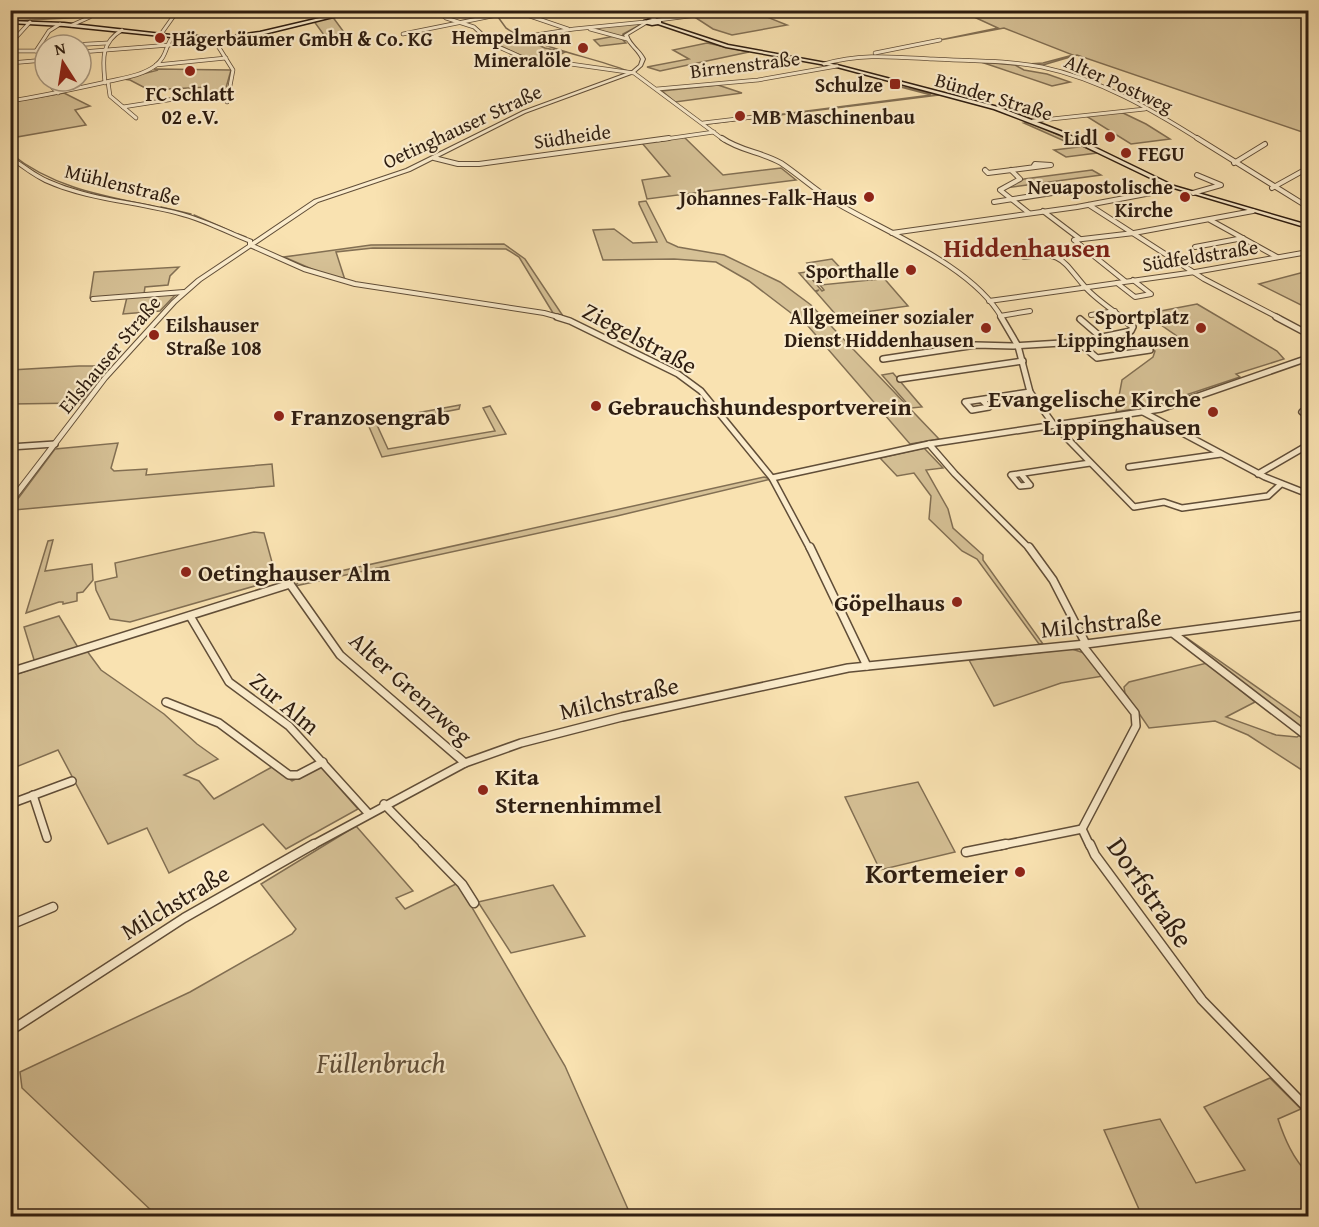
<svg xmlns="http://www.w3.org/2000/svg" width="1319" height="1227" viewBox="0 0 1319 1227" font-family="'Gentium Book Plus',serif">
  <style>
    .green { fill: #d6c196; stroke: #826f53; stroke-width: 1.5 }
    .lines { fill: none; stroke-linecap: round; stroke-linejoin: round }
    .stream { stroke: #7e6b50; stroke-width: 1.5 }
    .minor-far4-casing { stroke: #614e38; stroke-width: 4.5 }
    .minor-far3-casing { stroke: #614e38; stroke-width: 6 }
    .minor-far2-casing { stroke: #614e38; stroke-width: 8 }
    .minor-far1-casing { stroke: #614e38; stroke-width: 10 }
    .minor-casing { stroke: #614e38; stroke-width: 11 }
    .tertiary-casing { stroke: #614e38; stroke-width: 2 }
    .secondary-casing { stroke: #2e1d10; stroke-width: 3 }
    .minor-far4 { stroke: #fbeccc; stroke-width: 3 }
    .minor-far3 { stroke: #fbeccc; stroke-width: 4 }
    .minor-far2 { stroke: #fbeccc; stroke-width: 5 }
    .minor-far1 { stroke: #fbeccc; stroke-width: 7 }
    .minor { stroke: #fbeccc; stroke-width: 8 }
    .tertiary { fill: #fbeccc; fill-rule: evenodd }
    .secondary { fill: #fbeccc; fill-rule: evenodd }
    .poi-dot { fill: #8f2418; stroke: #fbeccc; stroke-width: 2 }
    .labels { text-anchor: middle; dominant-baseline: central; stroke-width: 4.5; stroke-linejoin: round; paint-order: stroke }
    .far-poi-label { font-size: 20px; font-weight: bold; fill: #2e1d10; stroke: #fbeccc; text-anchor: end }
    .far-street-label { font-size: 20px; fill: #2e1d10; stroke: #fbeccc }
    .street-label { font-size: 24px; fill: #2e1d10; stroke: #fbeccc }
    .poi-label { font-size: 24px; font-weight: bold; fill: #2e1d10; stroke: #fbeccc; text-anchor: start }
    .far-district-label { font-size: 26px; font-weight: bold; fill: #7a1f14; stroke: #fbeccc }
    .near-poi-label { font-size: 28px; font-weight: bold; fill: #2e1d10; stroke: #fbeccc; text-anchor: end }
    .near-street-label { font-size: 28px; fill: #2e1d10; stroke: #fbeccc }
    .near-park-label { font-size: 28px; font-style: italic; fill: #604e38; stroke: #fbeccc }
  </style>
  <rect width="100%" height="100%" fill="#f9e2b1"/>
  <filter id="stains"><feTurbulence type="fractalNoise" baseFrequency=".00333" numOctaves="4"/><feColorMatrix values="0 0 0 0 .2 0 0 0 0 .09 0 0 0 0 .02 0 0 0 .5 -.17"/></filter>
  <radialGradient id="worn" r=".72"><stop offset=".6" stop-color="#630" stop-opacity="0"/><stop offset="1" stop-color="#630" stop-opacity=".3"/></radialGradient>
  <g class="green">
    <polygon points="17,11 90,11 87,17 11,21"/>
    <polygon points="752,11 787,25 732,35 713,29 693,16"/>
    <polygon points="961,11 1308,11 1308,134 1077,55 1043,65 1028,64 1043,63 1073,55 1004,28 940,40 998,28"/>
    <polygon points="332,16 346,35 324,35 313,20"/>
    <polygon points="636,22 640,25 623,34 622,39 626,43 600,46 594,40 615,36 591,27"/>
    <polygon points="522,38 545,48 565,52 548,61 520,55 494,43"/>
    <polygon points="707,43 749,52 660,71 647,67 689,59 673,50"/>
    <polygon points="981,62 1015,65 1024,70 1047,74 1070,82 1052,86"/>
    <polygon points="154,69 156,69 231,70 224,95 204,96 208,87 149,90 130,80 123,79 158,70"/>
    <polygon points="718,85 742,93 675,102 662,91"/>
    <polygon points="893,85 939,95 707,124 931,95"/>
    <polygon points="64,93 90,106 75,110 86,125 11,138 11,102"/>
    <polygon points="1121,112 1146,124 1170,139 1131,144 1086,116"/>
    <polygon points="1031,122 1097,153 1066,157 1054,150 1078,147 1024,123"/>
    <polygon points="684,137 723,175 781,168 796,180 647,199 642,180 670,176 642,143"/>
    <polygon points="1092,170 1101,175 1005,188 1024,179"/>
    <polygon points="646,201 667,242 678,247 724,255 780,282 811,305 939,439 910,444 808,326 749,281 716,262 674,259 603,260 593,230 614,229 633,243 657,242 639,204 639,202"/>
    <polygon points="504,244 525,259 563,316 553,313 519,257 506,249 373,248 336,252 345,280 321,273 284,257 371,245"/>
    <polygon points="832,259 848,276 822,279 807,263"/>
    <polygon points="179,267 170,276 168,285 145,287 144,294 90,298 94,272"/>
    <polygon points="1308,271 1308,305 1303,306 1259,284"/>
    <polygon points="806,272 822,291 824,290 820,285 880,279 882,276 908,306 837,316 816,292 819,290 815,291 799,273"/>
    <polygon points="176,294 160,311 123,314 127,297"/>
    <polygon points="1197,304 1277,351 1284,359 1236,374 1240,377 1156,405 1116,412 1122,380 1153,357 1155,351 1151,348 1184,341 1145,314"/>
    <polygon points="79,366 109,366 81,403 11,404 11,370"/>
    <polygon points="893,373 922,407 911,408 882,375"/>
    <polygon points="460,405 459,409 377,425 388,449 495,431 483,408 490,406 506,434 382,457 367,422"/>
    <polygon points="118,443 111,468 114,471 147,469 146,475 272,464 274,486 14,510 11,508 55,449"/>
    <polygon points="924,448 943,468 926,470 948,509 953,528 983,555 983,560 1043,644 1039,644 977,559 962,551 929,519 931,496 914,473 897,476 880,458"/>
    <polygon points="764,477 771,479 617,516 295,586 300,580"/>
    <polygon points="254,532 264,533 275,573 265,583 130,622 110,619 96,590 95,582 117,577 115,563"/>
    <polygon points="53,540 45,571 92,564 93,580 83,592 77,593 77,601 63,604 63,602 59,602 26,613 48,541"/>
    <polygon points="59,616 79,649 35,663 24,627"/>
    <polygon points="1187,638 1308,723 1308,774 1248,735 1215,721 1149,728 1125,693 1124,687 1129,682 1207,663 1255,702 1226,717 1276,735 1297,737 1301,734 1302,728 1243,686 1187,641"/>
    <polygon points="1072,649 1084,653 1103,676 1061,683 994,706 969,660"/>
    <polygon points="87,651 101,670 164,714 197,744 218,759 184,775 199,781 214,799 272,767 292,781 321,767 358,809 286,849 263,824 169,873 147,828 108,844 58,750 11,769 10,704 14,703 11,692 11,676"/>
    <polygon points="918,782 955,852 880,870 845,797"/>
    <polygon points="356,826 413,891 396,898 405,909 456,884 460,887 565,1066 631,1216 116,1216 155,1214 22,1088 20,1072 190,992 292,934 296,929 261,884"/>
    <polygon points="553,885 585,936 511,953 478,902"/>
    <path d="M 1270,1078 L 1301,1109 L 1278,1119 C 1285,1140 1293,1158 1308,1174 L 1308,1216 L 1142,1216 L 1104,1130 L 1160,1119 L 1196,1183 L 1245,1170 L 1204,1107 Z"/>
  </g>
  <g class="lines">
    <g class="stream">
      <polyline points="488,10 496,15"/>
      <polyline points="498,17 506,28 520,37"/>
      <path d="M 524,37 C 557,52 594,58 628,71"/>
      <path d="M 10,153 C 53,188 104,196 157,207"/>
      <polyline points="161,207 191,214"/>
      <polyline points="194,215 233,232"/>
      <polyline points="238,234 246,237"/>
    </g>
    <defs>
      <g id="minor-far4">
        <polyline points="436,10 446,18 474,27 494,45 521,57 634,73 724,140"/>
        <polyline points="451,10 492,15"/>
        <polyline points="10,12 17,10"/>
        <polyline points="518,12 568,29"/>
        <polyline points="91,13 136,10"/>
        <polyline points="658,20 737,10"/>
        <polyline points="72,25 90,17 92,10"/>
        <polyline points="590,29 627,39"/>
        <polyline points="161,34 178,10"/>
        <polyline points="403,34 522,10"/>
        <polyline points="224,38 218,46 233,70 227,102"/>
        <polyline points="490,42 574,29 645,22"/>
        <polyline points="10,44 30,22"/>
        <polyline points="71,45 107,43"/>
        <polyline points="10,51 45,51"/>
        <polyline points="36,51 49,31 60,24"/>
        <polyline points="81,52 170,45"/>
        <polyline points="875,53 940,40"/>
        <polyline points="491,62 520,57"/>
        <polyline points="10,63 45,60"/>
        <path d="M 824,64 C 860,53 896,57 933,59 C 969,61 1006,60 1042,67 C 1099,79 1151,109 1200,140"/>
        <polyline points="156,65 226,58"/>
        <polyline points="52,81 52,87 58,93"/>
        <polyline points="108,82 110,96 136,118"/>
        <path d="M 105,83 C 103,61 100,43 122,30"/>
        <polyline points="657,89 758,80 837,66"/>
        <path d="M 10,101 C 43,96 74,89 106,82 C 123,78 141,76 155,66 C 168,56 165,44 174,35"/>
        <polyline points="123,107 200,95"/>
        <polyline points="1033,121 1145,109"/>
        <polyline points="703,123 762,116"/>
        <polyline points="658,140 714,132"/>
      </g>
      <g id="minor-far3">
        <path d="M 722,138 C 740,151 762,152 781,163 C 799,175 815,190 833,201 C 885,232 972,265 1002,318"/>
        <polyline points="1197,138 1308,207"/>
        <polyline points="434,158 458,164 479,164 669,138"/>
        <polyline points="1234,163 1265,144"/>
        <polyline points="985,170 988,173 1051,165 1035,164 1033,167"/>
        <polyline points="1011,170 1020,179 1000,190 1029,213"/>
        <polygon points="1085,188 1089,190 1069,193 1065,191"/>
        <polyline points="1272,188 1308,168"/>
        <polyline points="1193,193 1221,185 1197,175"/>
        <polyline points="994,202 1065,191"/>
        <polyline points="1089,205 1204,279 1279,318"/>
        <polyline points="1043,211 1080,239"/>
        <polyline points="1210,220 1277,257"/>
        <polyline points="892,233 1077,207 1167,190"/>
        <polyline points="250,245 304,269 355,284 544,313 562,318"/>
        <polyline points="1195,247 1243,238"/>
        <path d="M 1024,257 C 1063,250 1063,262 1086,288 C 1096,299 1111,309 1123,318"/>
        <polyline points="1125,281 1074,240 1134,233 1253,211"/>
        <polyline points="1117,283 1135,297 1151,294 1133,280"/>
        <polyline points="93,299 184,292"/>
        <polyline points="989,301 1195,272 1308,252"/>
        <polyline points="1091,315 1115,311"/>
        <polyline points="1000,316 1030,311"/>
      </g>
      <g id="minor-far2">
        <polyline points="557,317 570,321 678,374 701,391 772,478 810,549"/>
        <polyline points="1001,317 1018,346 1030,392 1054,425 1134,507 1164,502 1182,508 1268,496 1281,484"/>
        <polyline points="1276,317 1308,334"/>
        <polyline points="1080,319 1102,338"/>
        <polyline points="1078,342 1097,358 1150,350"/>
        <polyline points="883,359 976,345 1013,346 1078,342 1131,331 1133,327 1121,317"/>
        <polyline points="900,379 1023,361"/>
        <polyline points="982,400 989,407 972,410 965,402 1030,392"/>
        <polyline points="1143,412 1265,477 1308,494"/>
        <polyline points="1302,412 1308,416"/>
        <polyline points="929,444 955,474 1030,549"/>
        <polyline points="10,447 55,444"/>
        <polyline points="1129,467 1221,454"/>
        <polyline points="1021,474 1030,485 1020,486 1011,475 1090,463"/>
        <polyline points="1258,474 1308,445"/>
        <polyline points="772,478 929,444 1161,409 1308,358"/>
      </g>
      <g id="minor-far1">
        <polyline points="810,547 867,666"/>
        <polyline points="1029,547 1053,580 1086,644"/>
        <polyline points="190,616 229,682 289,726 368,813"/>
        <polyline points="1174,634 1308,737"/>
        <polyline points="1082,645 1135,713 1136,726 1082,829 1090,846"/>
        <polyline points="10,672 290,584 340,655 465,763"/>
        <polyline points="166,702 219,723 289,775 298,775 323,762"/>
        <polyline points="33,795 47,838"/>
        <polyline points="10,804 72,781"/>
        <polyline points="384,804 425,846"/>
        <polyline points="311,846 465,763 521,743 622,717 848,668 1086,644 1308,615"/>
        <polyline points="998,846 1082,829"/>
      </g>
      <g id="minor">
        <polyline points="423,844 462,884 474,903"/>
        <polyline points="1090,844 1095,855 1202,1000 1308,1109"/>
        <polyline points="966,852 1006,844"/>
        <polyline points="10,925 53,907"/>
        <polyline points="10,1031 184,918 314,844"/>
      </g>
      <path id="tertiary" d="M 645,22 L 648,23 L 628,35 C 631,45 641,50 645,59 L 642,66 L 634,73 L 525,113 L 410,171 L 318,202 L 201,281 L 176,303 L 107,379 L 12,504 L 10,505 L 10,498 L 103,377 L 172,301 L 197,279 L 248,245 L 248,242 C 225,233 203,221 179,215 C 135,203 87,201 45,182 C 33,176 22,168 10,159 L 10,156 C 24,164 35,174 49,180 C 92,199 139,201 183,213 C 207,220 229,231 252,240 L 252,242 L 314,200 L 406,169 L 523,111 L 632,71 L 639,65 L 641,59 C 637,50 628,45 624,35 Z"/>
      <g id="secondary">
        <polygon points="354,10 366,10 329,18 260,35 225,39 171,37 64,26 10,23 10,21 64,23 171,35 225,37 260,32"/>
        <polygon points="634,10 640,10 661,21 661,23 728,45 837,65 998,107 1063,132 1170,184 1165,185 1059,134 994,109 837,67 726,47 658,24 652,25 644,23 644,21 652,19"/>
        <polygon points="1174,186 1308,225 1308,228 1174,188"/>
      </g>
    </defs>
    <use href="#minor-far4" class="minor-far4-casing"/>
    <use href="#minor-far3" class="minor-far3-casing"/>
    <use href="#minor-far2" class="minor-far2-casing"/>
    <use href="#minor-far1" class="minor-far1-casing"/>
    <use href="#minor" class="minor-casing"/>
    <use href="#tertiary" class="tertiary-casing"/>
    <use href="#secondary" class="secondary-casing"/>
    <use href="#minor-far4" class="minor-far4"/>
    <use href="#minor-far3" class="minor-far3"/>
    <use href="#minor-far2" class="minor-far2"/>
    <use href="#minor-far1" class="minor-far1"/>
    <use href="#minor" class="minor"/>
    <use href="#tertiary" class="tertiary"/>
    <use href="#secondary" class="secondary"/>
  </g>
  <g class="poi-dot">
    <circle cx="160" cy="38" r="6"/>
    <circle cx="583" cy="48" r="6"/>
    <circle cx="190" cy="71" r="6"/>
    <rect x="889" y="78" width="12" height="12" rx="3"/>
    <circle cx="740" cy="116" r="6"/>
    <circle cx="1110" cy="137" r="6"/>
    <circle cx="1126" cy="153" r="6"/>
    <circle cx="869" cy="197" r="6"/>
    <circle cx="1185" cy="197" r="6"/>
    <circle cx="911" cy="270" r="6"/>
    <circle cx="986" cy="328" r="6"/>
    <circle cx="1201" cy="328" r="6"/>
    <circle cx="154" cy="335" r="6"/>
    <circle cx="596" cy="406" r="6"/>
    <circle cx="1213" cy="412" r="6"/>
    <circle cx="279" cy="416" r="6"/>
    <circle cx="186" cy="572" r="6"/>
    <circle cx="957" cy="602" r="6"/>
    <circle cx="483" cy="790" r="6"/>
    <circle cx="1020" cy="872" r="6"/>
  </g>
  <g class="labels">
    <g class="far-poi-label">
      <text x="571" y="36">Hempelmann<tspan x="571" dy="23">Mineralöle</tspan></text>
      <text x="172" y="38" text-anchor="start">Hägerbäumer GmbH &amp; Co. KG</text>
      <text x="883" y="84">Schulze</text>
      <text x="190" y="93" text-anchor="middle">FC Schlatt<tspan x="190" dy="23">02 e.V.</tspan></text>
      <text x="752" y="116" text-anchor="start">MB Maschinenbau</text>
      <text x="1098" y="137">Lidl</text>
      <text x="1138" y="153" text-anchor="start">FEGU</text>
      <text x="1173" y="186">Neuapostolische<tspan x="1173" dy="23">Kirche</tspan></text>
      <text x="857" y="197">Johannes-Falk-Haus</text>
      <text x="899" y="270">Sporthalle</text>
      <text x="974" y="316">Allgemeiner sozialer<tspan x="974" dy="23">Dienst Hiddenhausen</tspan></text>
      <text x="1189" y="316">Sportplatz<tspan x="1189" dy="23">Lippinghausen</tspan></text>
      <text x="166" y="324" text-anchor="start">Eilshauser<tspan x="166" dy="23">Straße 108</tspan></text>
    </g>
    <g class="far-street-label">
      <text transform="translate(745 64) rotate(-7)">Birnenstraße</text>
      <text transform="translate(1119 83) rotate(24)">Alter Postweg</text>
      <text transform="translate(994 96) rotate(17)">Bünder Straße</text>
      <text transform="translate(462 126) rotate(-25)">Oetinghauser Straße</text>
      <text transform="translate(572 136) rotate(-8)">Südheide</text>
      <text transform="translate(123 184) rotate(14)">Mühlenstraße</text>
      <text transform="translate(1200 255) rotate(-9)">Südfeldstraße</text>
      <text transform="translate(109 354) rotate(-50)">Eilshauser Straße</text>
    </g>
    <g class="street-label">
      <text transform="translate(640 338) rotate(28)">Ziegelstraße</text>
      <text transform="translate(1101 623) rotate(-6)">Milchstraße</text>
      <text transform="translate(411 688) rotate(42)">Alter Grenzweg</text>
      <text transform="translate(619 698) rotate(-13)">Milchstraße</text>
      <text transform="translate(285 703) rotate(40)">Zur Alm</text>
      <text transform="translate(175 902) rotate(-31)">Milchstraße</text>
    </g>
    <g class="poi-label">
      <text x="1201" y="398" text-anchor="end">Evangelische Kirche<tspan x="1201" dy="28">Lippinghausen</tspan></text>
      <text x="608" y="406">Gebrauchshundesportverein</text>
      <text x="291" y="416">Franzosengrab</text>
      <text x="198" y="572">Oetinghauser Alm</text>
      <text x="945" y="602" text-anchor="end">Göpelhaus</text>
      <text x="495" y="776">Kita<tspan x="495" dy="28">Sternenhimmel</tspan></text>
    </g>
    <g class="far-district-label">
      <text x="1027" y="247">Hiddenhausen</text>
    </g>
    <g class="near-poi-label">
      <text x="1008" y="872">Kortemeier</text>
    </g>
    <g class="near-street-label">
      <text transform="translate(1151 892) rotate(55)">Dorfstraße</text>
    </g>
    <g class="near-park-label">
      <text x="381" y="1062">Füllenbruch</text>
    </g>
  </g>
  <rect width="1319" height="1227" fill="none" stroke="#f9e2b1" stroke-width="36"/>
  <rect x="12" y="12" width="1295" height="1203" fill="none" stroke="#2e1d10" stroke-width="3"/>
  <rect x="18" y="18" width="1283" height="1191" fill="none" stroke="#2e1d10" stroke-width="1.5"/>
  <g transform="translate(63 63) rotate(348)"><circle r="28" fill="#fbeccc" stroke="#a99981" stroke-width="1.5"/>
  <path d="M0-4.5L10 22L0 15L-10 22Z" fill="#8f2418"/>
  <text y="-9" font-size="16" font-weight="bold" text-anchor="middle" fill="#2e1d10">N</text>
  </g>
  <rect width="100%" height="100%" filter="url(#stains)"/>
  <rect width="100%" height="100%" fill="url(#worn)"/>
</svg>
